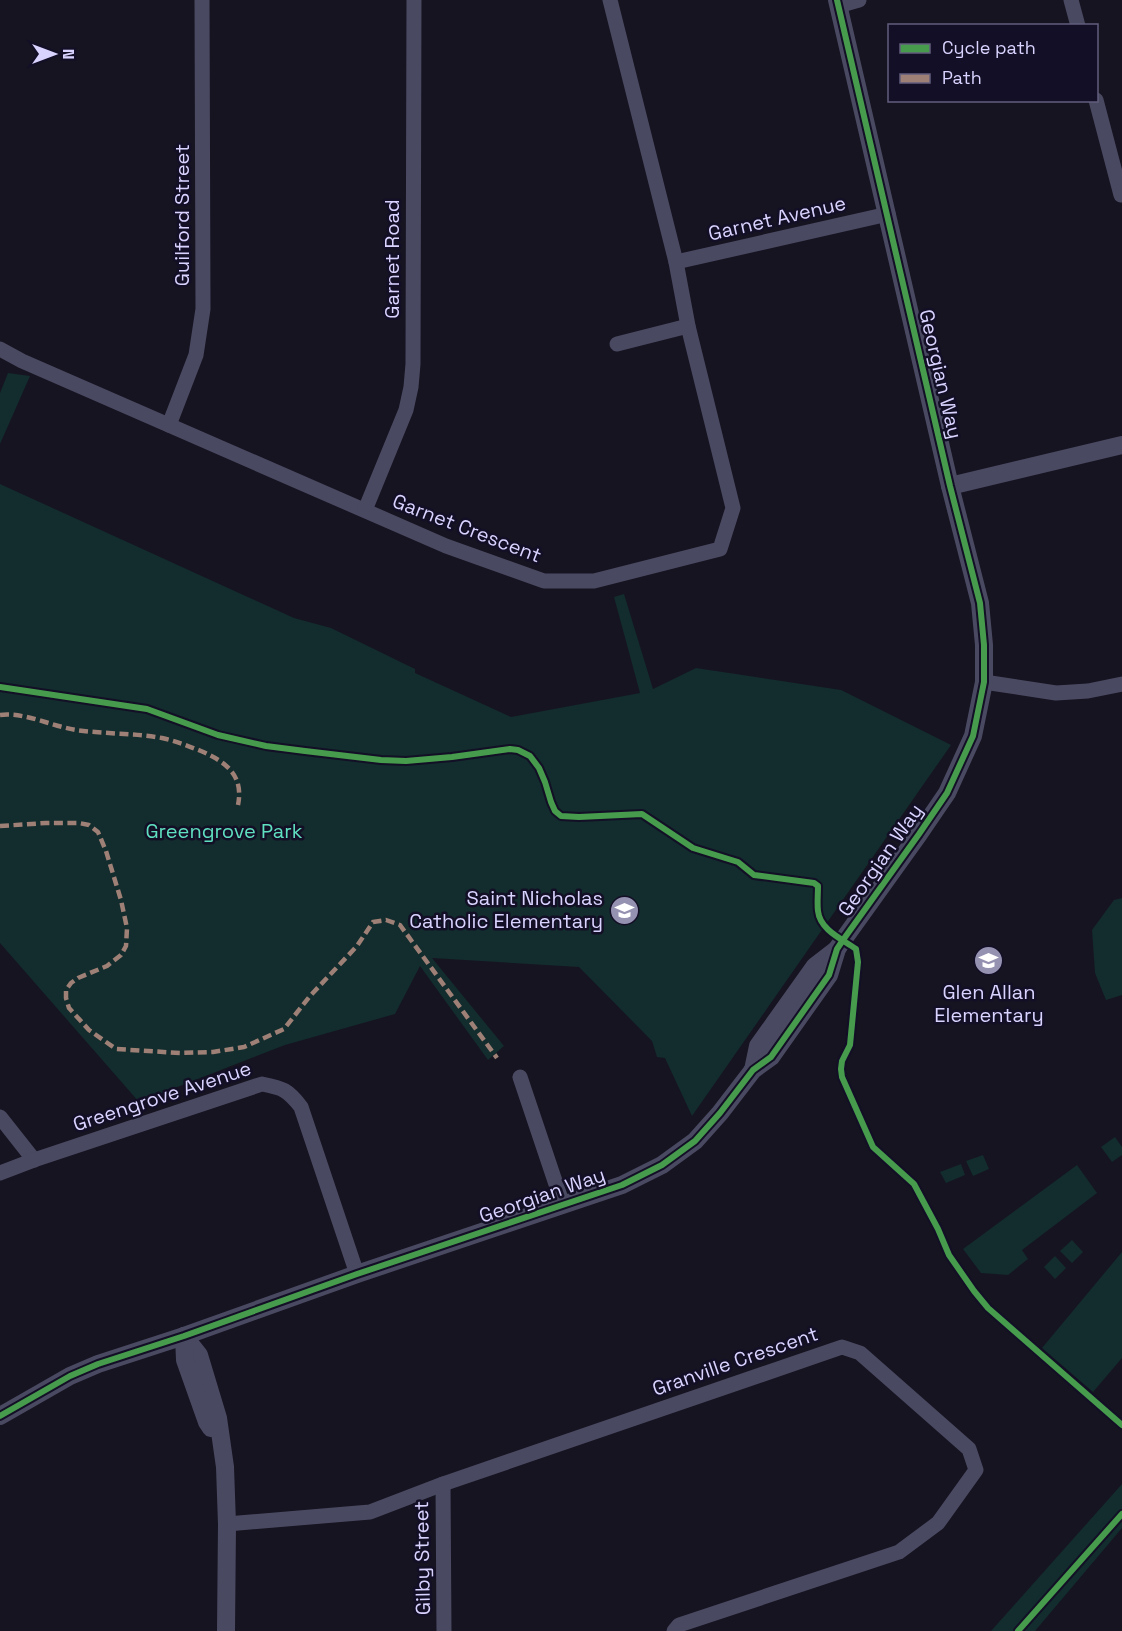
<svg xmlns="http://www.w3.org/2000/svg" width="1122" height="1631" viewBox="0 0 1122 1631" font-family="'Space Grotesk',sans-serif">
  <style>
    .green { fill: #132c2d }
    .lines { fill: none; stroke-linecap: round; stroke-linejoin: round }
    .minor { stroke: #4a4962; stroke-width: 15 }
    .tertiary { stroke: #4a4962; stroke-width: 18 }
    .quiet { stroke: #9e8076; stroke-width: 4.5; stroke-dasharray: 9 4.5; stroke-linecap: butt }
    .cycleway-casing { stroke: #130f26; stroke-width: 10 }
    .cycleway { stroke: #469c4c; stroke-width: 6 }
    .labels { text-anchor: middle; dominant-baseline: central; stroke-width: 5; stroke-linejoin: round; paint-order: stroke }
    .street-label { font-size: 20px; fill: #d9d4ff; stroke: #130f26 }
    .park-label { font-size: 20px; fill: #5fe0c0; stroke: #130f26 }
    .poi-label { font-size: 20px; fill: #d9d4ff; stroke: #130f26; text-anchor: end }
  </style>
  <rect width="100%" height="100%" fill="#161421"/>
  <g class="green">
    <polygon points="8,373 30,376 0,444 0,393"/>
    <polygon points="0,484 294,618 331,628 415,669 415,673 511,717 640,693 614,597 624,594 653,689 696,668 841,690 951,745 692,1116 665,1058 657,1057 652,1041 579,967 432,958 504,1046 488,1060 420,966 395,1014 285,1045 139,1102 0,943"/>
    <polygon points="1122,898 1122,995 1106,1000 1095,973 1092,930 1114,900"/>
    <polygon points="1115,1137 1122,1147 1122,1155 1112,1162 1101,1147"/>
    <polygon points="983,1155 989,1169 973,1176 966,1161"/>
    <polygon points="961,1164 965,1175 946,1183 940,1172"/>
    <polygon points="1077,1165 1097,1193 1022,1250 1028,1259 1008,1275 981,1273 963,1249"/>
    <polygon points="1072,1240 1083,1252 1072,1263 1060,1251"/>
    <polygon points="1122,1252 1122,1358 1093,1392 1042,1348"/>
    <polygon points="1055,1256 1066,1268 1055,1279 1044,1267"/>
    <polygon points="1122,1484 1122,1528 1035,1631 991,1631"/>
  </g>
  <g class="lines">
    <g class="minor">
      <polyline points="1071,0 1078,26"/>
      <polyline points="838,6 859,0"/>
      <polyline points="1096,100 1121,195"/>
      <polyline points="676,262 888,214"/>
      <polyline points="617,344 688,326"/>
      <polyline points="0,349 22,361 446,546 544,581 594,581 720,549 733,508 688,326 676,262 610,0"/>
      <polyline points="169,425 196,355 203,309 202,0"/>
      <polyline points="365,510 406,410 411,387 413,364 414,0"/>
      <polyline points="984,682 1056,693 1088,691 1122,684"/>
      <polyline points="520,1077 563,1205"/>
      <polyline points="0,1117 34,1160"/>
      <path d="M 0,1173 L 34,1160 L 262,1084 C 283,1088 288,1090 301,1107 L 357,1274"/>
      <polyline points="443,1484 444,1631"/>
      <polyline points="227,1524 370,1512 443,1484 842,1347 860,1353 969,1449 976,1470 938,1523 899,1552 679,1625 674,1631"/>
    </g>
    <g class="tertiary">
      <polyline points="950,486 1122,445"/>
      <polyline points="753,1070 758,1046 815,966 837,949"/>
      <polyline points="184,1336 199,1355 218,1418 225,1467 227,1524 226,1631"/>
      <polyline points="184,1336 185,1360 207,1422 211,1428"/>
      <polyline points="0,1416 70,1376 98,1364 184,1336 357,1274 622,1185 662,1165 695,1141 720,1113 753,1070 771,1057 829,975 837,949 843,940 919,834 947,793 973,736 984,682 984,645 980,603 950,486 837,0"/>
    </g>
    <g class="quiet">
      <path d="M 0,715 C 25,712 51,726 76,730 C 104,734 134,733 162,738 C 176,741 188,746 201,751 C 226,762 244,775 238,805"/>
      <polyline points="0,826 46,823 79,823 89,825 98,832 106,851 121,900 127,928 126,946 121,955 107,966 78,978 71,983 66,990 66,998 69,1008 89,1030 116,1049 180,1053 213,1052 244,1047 284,1029 310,996 357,946 373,922 386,920 400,925 497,1058"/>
    </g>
    <defs>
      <g id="cycleway">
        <path d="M 0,687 L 147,709 L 218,735 L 266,746 L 305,751 L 381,760 L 406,761 L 452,757 L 510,749 L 518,750 L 530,756 L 539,768 L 545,782 L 551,802 L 555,811 L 561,816 L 579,817 L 642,814 L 693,848 L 738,862 L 754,875 L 814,883 L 818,886 C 818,894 817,904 818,911 C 820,930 842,939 856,949 L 858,962 L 850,1045 L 842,1061 L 841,1069 L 842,1077 L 873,1147 L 914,1184 L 938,1229 L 949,1255 L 974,1291 L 988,1308 L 1122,1425"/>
        <polyline points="0,1416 70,1376 98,1364 184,1336 357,1274 622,1185 662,1165 695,1141 720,1113 753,1070 771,1057 829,975 837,949 843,940 919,834 947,793 973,736 984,682 984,645 980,603 950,486 837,0"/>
        <polyline points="1018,1631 1122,1514"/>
      </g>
    </defs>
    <use href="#cycleway" class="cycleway-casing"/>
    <use href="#cycleway" class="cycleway"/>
  </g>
  <defs>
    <symbol id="school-disc" viewBox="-11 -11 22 22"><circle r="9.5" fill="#9591b1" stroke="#130f26"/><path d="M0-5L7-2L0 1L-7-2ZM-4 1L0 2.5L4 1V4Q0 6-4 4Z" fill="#fff"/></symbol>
  </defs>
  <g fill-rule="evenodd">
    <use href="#school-disc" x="608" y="894" width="33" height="33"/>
    <use href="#school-disc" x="972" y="944" width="33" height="33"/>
  </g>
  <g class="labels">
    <g class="street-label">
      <text transform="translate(182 215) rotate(-90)">Guilford Street</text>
      <text transform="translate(777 218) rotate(-13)">Garnet Avenue</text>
      <text transform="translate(392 259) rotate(-90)">Garnet Road</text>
      <text transform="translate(941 374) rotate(77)">Georgian Way</text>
      <text transform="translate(467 528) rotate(21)">Garnet Crescent</text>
      <text transform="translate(880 860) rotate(-55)">Georgian Way</text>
      <text transform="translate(162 1096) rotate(-18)">Greengrove Avenue</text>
      <text transform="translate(542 1195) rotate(-19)">Georgian Way</text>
      <text transform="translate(735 1361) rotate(-19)">Granville Crescent</text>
      <text transform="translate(422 1558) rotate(-91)">Gilby Street</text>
    </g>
    <g class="park-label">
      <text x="224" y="831">Greengrove Park</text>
    </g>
    <g class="poi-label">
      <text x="603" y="898">Saint Nicholas<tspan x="603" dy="23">Catholic Elementary</tspan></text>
      <text x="989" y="992" text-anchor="middle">Glen Allan<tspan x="989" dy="23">Elementary</tspan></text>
    </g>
  </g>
  <rect x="888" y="24" width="210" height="78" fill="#130f26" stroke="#625e7d" stroke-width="1.5"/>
  <rect x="900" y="44" width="30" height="9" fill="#469c4c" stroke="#625e7d" stroke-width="1.5"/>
  <text x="942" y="54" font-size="18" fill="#d9d4ff">Cycle path</text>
  <rect x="900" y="74" width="30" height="9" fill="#9e8076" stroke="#625e7d" stroke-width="1.5"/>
  <text x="942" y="84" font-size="18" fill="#d9d4ff">Path</text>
  <g transform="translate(54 54) rotate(90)" stroke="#130f26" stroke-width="4.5" paint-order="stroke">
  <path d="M0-4.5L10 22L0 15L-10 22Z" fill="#d9d4ff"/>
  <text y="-9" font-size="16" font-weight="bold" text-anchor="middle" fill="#d9d4ff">N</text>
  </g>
</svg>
